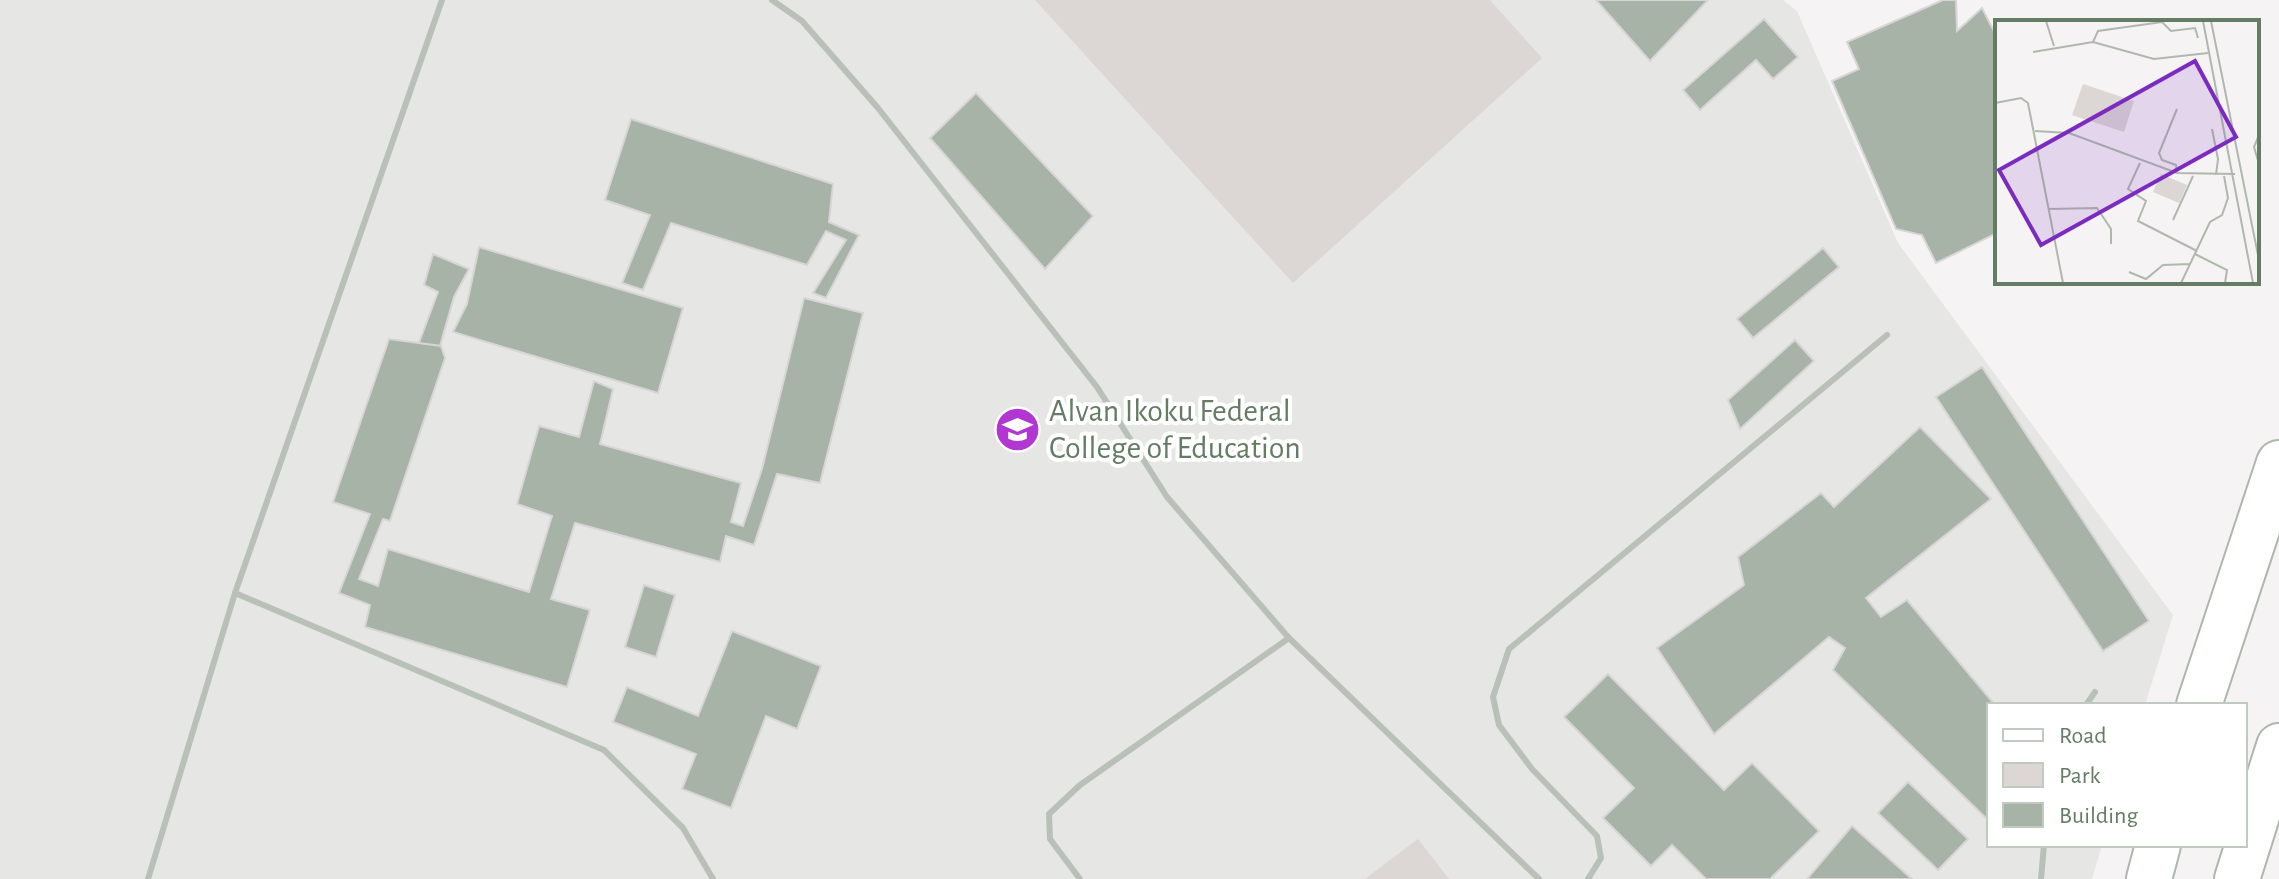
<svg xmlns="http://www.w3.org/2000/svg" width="2279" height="879" viewBox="0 0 2279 879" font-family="'Alegreya Sans',sans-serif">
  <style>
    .built { fill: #e6e6e5 }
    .green { fill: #dcd6d4 }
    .building { fill: #a7b3a7; stroke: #d7d5d6; stroke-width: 2 }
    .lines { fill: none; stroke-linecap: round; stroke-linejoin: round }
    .secondary-casing { stroke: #adb7ad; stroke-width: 48 }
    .lane { stroke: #b8c0b8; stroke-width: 6 }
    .secondary { stroke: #fff; stroke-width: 44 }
    .labels { text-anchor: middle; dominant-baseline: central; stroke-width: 8; stroke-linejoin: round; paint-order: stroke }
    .poi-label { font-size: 32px; fill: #647b64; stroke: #fff; text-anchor: start }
    .inset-road { fill: none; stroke: #afb8ad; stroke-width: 2 }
    .view { fill: #7b2cbf; fill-opacity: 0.15; stroke: #7b2cbf; stroke-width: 4 }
    .inset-edge { fill: none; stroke: #647b64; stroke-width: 4 }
  </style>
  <rect width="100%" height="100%" fill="#f6f3f4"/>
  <polygon class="built" points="0,0 1783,0 1797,11 1898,243 2173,615 2145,705 1989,705 1989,845 2102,845 2092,879 0,879"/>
  <g class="green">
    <polygon points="1035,0 1490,0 1542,58 1293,283"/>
    <polygon points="1418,839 1449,879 1365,879"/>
  </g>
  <g class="building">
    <polygon points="1596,0 1708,0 1650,61"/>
    <polygon points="1943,0 1956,0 1957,31 1982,8 1997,37 1997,233 1936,263 1922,235 1896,229 1832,81 1859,69 1847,42"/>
    <polygon points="1764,19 1798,57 1773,79 1756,60 1700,110 1683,90"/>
    <polygon points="976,93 1093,216 1045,269 930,138"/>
    <polygon points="631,119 833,184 829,222 859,235 826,298 813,293 846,240 826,231 807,265 671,223 643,290 622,283 650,215 605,200"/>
    <polygon points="479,247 683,308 658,393 453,332 467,304"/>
    <polygon points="1823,248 1839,267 1753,338 1737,319"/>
    <polygon points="433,254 469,269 454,297 438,353 417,348 438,292 424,285"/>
    <polygon points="804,298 863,313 820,483 777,474 754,545 726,536 720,562 575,523 551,599 590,610 567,687 365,627 370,605 339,593 370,514 333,502 389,339 441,346 445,358 390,521 383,519 359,579 378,586 388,549 529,592 552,516 517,504 539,426 579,437 594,381 613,389 600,444 741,483 731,522 743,526 762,469"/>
    <polygon points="1795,340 1814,361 1740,429 1728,400"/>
    <polygon points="1982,367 2149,621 2103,651 1936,397"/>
    <polygon points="1920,427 1991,499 1866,598 1881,617 1907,600 1995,705 1989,705 1987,819 1833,670 1845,648 1829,637 1714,734 1657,648 1744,585 1738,557 1821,493 1834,507"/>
    <polygon points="644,585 675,595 656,657 625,647"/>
    <polygon points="732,631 821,666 797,729 766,716 731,808 682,789 696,754 613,722 627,687 698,716"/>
    <polygon points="1608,674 1724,790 1752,763 1819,831 1770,879 1706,879 1672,845 1651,866 1603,818 1634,788 1564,717"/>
    <polygon points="1908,782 1968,839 1938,870 1878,813"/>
    <polygon points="1852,826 1912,879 1807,879"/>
  </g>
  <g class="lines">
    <defs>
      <g id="secondary">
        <polyline points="2199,705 2279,463"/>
        <polyline points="2149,879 2158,845"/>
        <polyline points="2237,879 2279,746"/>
      </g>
    </defs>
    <use href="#secondary" class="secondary-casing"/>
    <g class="lane">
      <polyline points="772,0 802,21 878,108 1097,387 1167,497 1289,638 1539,879"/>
      <polyline points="235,593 604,750 683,828 713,879"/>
      <polyline points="2086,705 2095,692"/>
      <polyline points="148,879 235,593 442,0"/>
      <polyline points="1080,879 1050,839 1049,814 1080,785 1289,638"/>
      <polyline points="1588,879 1601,858 1597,836 1532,769 1499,725 1493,697 1509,649 1887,335"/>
      <polyline points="2041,879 2044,845"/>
    </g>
    <use href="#secondary" class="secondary"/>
  </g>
  <defs>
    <symbol id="university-disc" viewBox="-11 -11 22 22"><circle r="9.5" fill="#b236d2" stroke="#fff"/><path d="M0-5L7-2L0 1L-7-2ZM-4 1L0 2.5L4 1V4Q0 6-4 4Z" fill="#fff"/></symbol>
  </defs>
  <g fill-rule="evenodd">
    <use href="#university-disc" x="992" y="404" width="51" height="51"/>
  </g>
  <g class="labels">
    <g class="poi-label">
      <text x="1049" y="411">Alvan Ikoku Federal<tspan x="1049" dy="37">College of Education</tspan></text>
    </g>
  </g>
  <g transform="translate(1995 20)">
    <rect width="264" height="264" fill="#f6f3f4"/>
    <path d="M 88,64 L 139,81 L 129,112 L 77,95 ZM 166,154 L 192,165 L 184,183 L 158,172 Z" fill="#dcd6d4"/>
    <path class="inset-road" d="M 51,1 L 59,26M 208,1 L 258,263M 216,1 L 264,240M 98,22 L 103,11 L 167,2 L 176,11 L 200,8 L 203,18M 38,32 L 98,22 L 159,39 L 213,33M 0,83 L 26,78 L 33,83 L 68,263M 182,89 L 164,133 L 167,140 L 181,145 L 182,153M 217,109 L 223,139 L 221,155M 40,111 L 74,113 L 182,153 L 240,154M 264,115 L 259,127 L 264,144M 145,143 L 133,169 L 151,181 L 143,201 L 202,231M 53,189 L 102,188 L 116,209 L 116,224M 178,200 L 198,156M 200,234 L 232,250 L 230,263M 134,252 L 151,259 L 168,245 L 195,244M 186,263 L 215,202 L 227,195 L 233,178 L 229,156"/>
    <path class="view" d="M 200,41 L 241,117 L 46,225 L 4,150 Z"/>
    <rect width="264" height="264" class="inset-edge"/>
  </g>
  <rect x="1987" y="703" width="260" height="144" fill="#ffffff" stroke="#c1cac1" stroke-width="2"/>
  <rect x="2003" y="729" width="40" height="12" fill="#ffffff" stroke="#c1cac1" stroke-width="2"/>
  <text x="2059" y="743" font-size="24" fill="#647b64">Road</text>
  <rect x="2003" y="763" width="40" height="24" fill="#dcd6d4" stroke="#c1cac1" stroke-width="2"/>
  <text x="2059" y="783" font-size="24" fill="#647b64">Park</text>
  <rect x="2003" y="803" width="40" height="24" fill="#a7b3a7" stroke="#c1cac1" stroke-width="2"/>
  <text x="2059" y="823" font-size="24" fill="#647b64">Building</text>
</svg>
